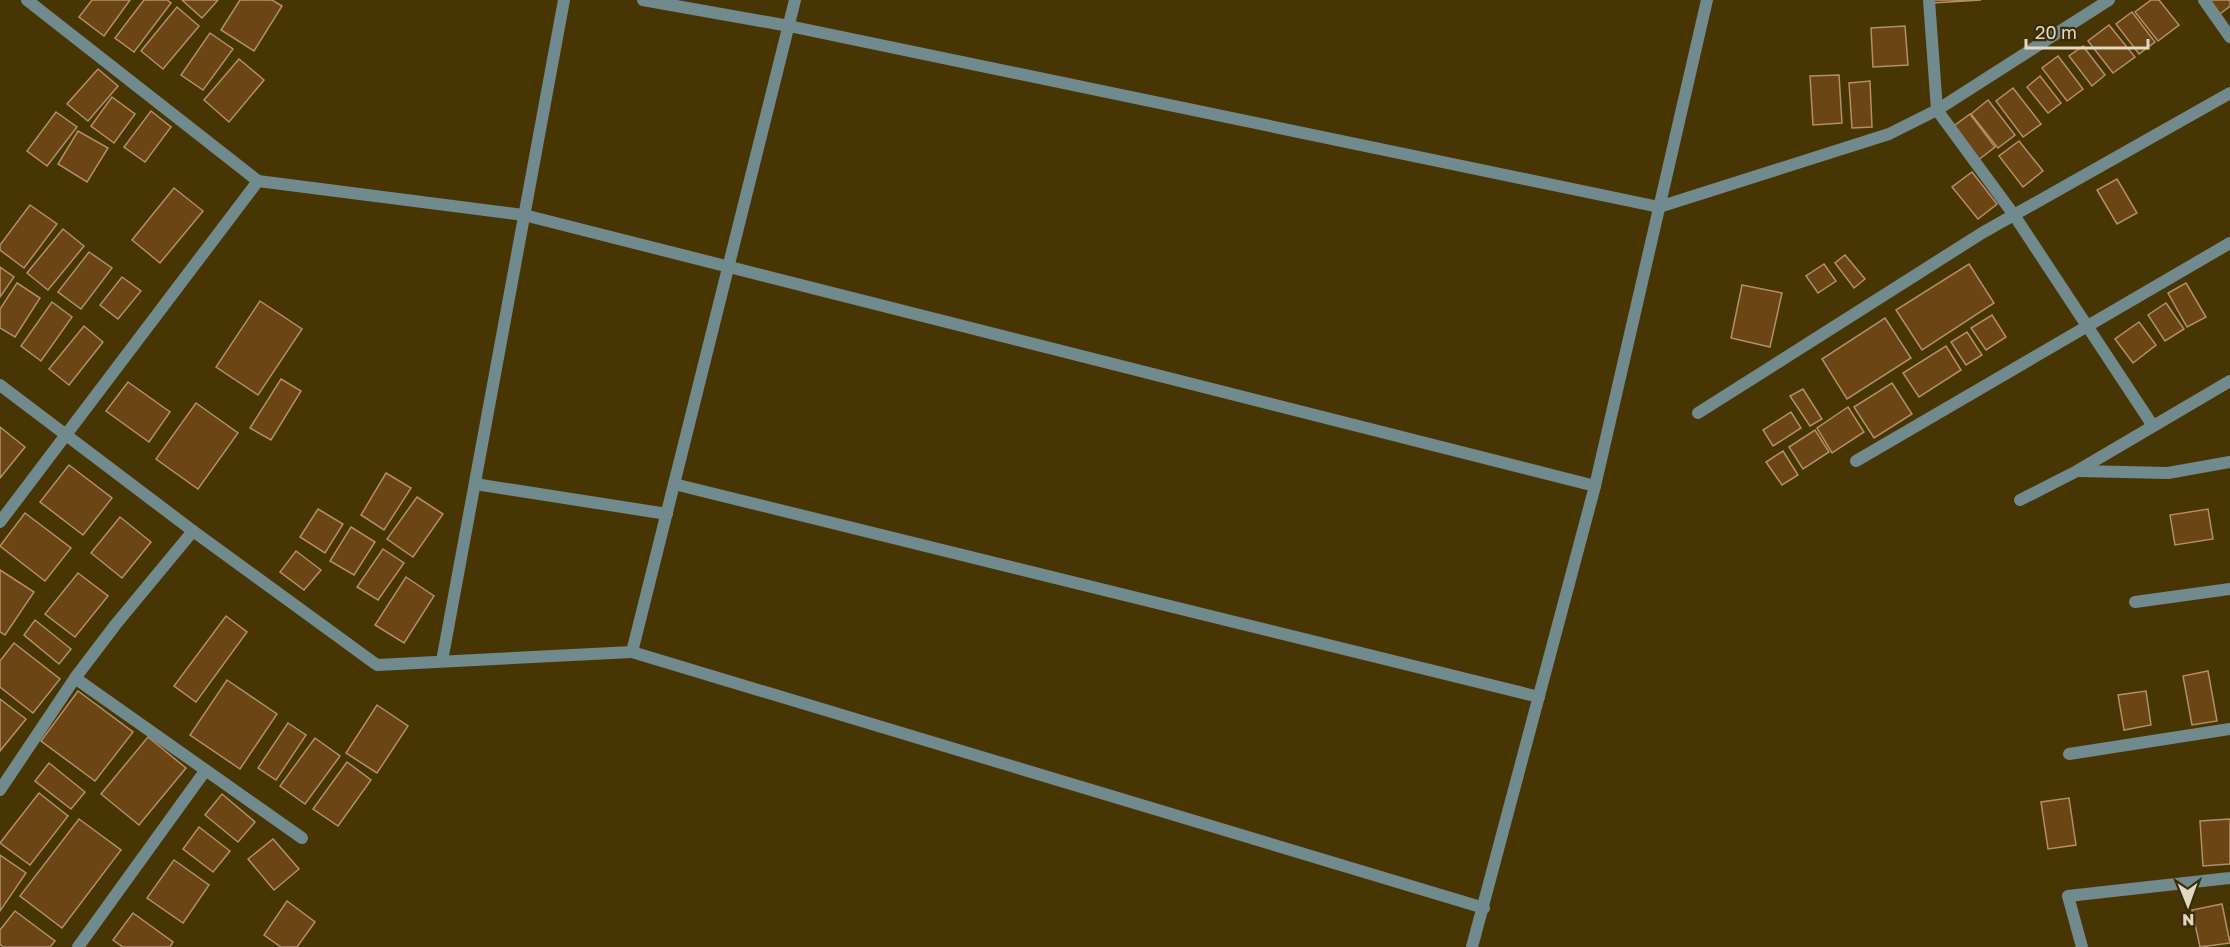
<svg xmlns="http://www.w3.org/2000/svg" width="2230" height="947" viewBox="0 0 2230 947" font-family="'Golos Text',sans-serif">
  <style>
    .building { fill: #6c4514; stroke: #b28f69; stroke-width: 1.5 }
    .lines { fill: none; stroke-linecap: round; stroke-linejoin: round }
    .street { stroke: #708a8e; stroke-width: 12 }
  </style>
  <rect width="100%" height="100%" fill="#473604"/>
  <g class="building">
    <polygon points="92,0 130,0 104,36 79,17"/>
    <polygon points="144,0 167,0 171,3 134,52 115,38"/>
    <polygon points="182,0 218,0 202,18"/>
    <polygon points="240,0 272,0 282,6 254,51 221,30"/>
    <polygon points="1933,0 1981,0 1933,3"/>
    <polygon points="2151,0 2159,0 2179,25 2158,41 2135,12"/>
    <polygon points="2209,0 2230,0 2230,6 2220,14"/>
    <polygon points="177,7 199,26 163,69 141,51"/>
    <polygon points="2132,12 2155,42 2139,54 2116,24"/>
    <polygon points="2109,25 2135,57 2113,73 2088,41"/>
    <polygon points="1905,26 1908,65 1873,67 1871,28"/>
    <polygon points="210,33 233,49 203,90 181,75"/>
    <polygon points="2083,46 2105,75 2092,86 2069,56"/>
    <polygon points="2058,56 2083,89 2067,101 2042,68"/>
    <polygon points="239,59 264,80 229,122 204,100"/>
    <polygon points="98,69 118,86 88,121 67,104"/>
    <polygon points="1839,75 1842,123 1813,125 1810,76"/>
    <polygon points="2040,76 2061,103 2048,113 2027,87"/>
    <polygon points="1870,81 1872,127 1852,128 1849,83"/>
    <polygon points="2013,88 2041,124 2023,137 1996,101"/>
    <polygon points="112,97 135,114 114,143 91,126"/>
    <polygon points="1988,100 2015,135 1998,148 1971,114"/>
    <polygon points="151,111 171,127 145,162 124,147"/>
    <polygon points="56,112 77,127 47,166 27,151"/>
    <polygon points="1970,114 1995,147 1977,161 1951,128"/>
    <polygon points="78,131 108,148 87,182 58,164"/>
    <polygon points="2019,141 2043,171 2023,187 1999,156"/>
    <polygon points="1972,172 1997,204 1978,219 1952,187"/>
    <polygon points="2117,179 2137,213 2117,224 2097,190"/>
    <polygon points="174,188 203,211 160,263 132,240"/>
    <polygon points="30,205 57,224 24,268 0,250 0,245"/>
    <polygon points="63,229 84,246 48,290 27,273"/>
    <polygon points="89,252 112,268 81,309 58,292"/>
    <polygon points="1845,255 1865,279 1854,288 1835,263"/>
    <polygon points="1824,264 1836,281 1818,293 1806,276"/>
    <polygon points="1969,264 1994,303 1922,350 1896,310"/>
    <polygon points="0,267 14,277 0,297"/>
    <polygon points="122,277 141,291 118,319 100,305"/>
    <polygon points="17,283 40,298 15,337 0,328 0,309"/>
    <polygon points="2186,283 2206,317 2187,327 2168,293"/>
    <polygon points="1742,285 1782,293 1770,347 1731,338"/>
    <polygon points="260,301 302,329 258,395 216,367"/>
    <polygon points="52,302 72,317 41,361 21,346"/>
    <polygon points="2166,303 2184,329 2165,341 2148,315"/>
    <polygon points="1992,315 2006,337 1986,350 1971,328"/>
    <polygon points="1885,318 1911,358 1847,399 1822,359"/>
    <polygon points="2139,322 2156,345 2133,363 2115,339"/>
    <polygon points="84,326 103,342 69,385 49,369"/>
    <polygon points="1967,332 1982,355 1966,365 1951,342"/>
    <polygon points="1946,346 1961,370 1919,397 1903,373"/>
    <polygon points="281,379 301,391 271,440 250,428"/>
    <polygon points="128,382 170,412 149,442 106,411"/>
    <polygon points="1892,383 1912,414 1874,438 1854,407"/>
    <polygon points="1803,389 1822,419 1810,426 1790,396"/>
    <polygon points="196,403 238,433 198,489 156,459"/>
    <polygon points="1848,407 1864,432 1832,453 1817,428"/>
    <polygon points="1791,412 1801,428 1773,446 1763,430"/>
    <polygon points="0,427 25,447 0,478"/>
    <polygon points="1815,430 1829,452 1803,469 1789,447"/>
    <polygon points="1783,451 1798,475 1782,485 1766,462"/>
    <polygon points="69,465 112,498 83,535 40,502"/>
    <polygon points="386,473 411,488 384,530 361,515"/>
    <polygon points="417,497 443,514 413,557 387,539"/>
    <polygon points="318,509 343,524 325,553 300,537"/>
    <polygon points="2208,509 2213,539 2175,545 2170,515"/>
    <polygon points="25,513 71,548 45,581 0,546"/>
    <polygon points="120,517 151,542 122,578 91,553"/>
    <polygon points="351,527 375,542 354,575 330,561"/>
    <polygon points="383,549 404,563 378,600 357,587"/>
    <polygon points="296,551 321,570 304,590 280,572"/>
    <polygon points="0,570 34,592 5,635 0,632"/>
    <polygon points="78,573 108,596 75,637 45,614"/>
    <polygon points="406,577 434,596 404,643 375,625"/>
    <polygon points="226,616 247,632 196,702 174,686"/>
    <polygon points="35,620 71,649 59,664 24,635"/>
    <polygon points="14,643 60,679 33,713 0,687 0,661"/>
    <polygon points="2208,671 2217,721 2192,725 2183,676"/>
    <polygon points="227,680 277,714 240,769 190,735"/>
    <polygon points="78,691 133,732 95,781 41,741"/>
    <polygon points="2146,691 2151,725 2124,730 2118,695"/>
    <polygon points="0,699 26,719 0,751"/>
    <polygon points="377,705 408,726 377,773 346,753"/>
    <polygon points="288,723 306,735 276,780 258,768"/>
    <polygon points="148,737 186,768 139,825 101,794"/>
    <polygon points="315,738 340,756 305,804 280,786"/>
    <polygon points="347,762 371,780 338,826 313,809"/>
    <polygon points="49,763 85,792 71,809 35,781"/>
    <polygon points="39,793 68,816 30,865 0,843"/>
    <polygon points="222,794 255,822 238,842 205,815"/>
    <polygon points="2069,798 2076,845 2048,849 2041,802"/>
    <polygon points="79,819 121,850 62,928 20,896"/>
    <polygon points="2230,819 2230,864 2203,866 2200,821"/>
    <polygon points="199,827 230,851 213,872 183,849"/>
    <polygon points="273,839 299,869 274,890 248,859"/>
    <polygon points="0,855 26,873 0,911"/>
    <polygon points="174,860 209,885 183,923 147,898"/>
    <polygon points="287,901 315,922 297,947 281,947 264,935"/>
    <polygon points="2222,904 2230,943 2200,947 2192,910"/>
    <polygon points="15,911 55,941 50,947 3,947 0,944 0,930"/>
    <polygon points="133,913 173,942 170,947 123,947 113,940"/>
  </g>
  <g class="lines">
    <g class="street">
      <polyline points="643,0 789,26 1659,207 1889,134 1937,110 2109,0"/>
      <polyline points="1929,0 1937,110 2014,215 2153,426"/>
      <polyline points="2204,0 2230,37"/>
      <polyline points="258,181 524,215 1595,486"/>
      <polyline points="0,385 193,531 377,665 632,652 795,0"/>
      <polyline points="1698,413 1982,233 2230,93"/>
      <polyline points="1856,461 2230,243"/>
      <polyline points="2079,471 2168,473 2230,462"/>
      <polyline points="475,484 667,514"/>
      <polyline points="674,484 1539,697"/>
      <polyline points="2020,500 2077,471 2230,381"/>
      <polyline points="0,522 258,181 27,0"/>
      <polyline points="2135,602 2230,589"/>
      <polyline points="632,652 1484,908"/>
      <polyline points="442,661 564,0"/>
      <polyline points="75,678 302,838"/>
      <polyline points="2069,754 2230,729"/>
      <polyline points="0,790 75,678 116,624 193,531"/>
      <polyline points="78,947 205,771"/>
      <polyline points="1472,947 1595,486 1707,0"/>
      <polyline points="2082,947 2068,896 2230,878"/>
    </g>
  </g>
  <g transform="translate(2188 905) rotate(179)" stroke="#3a2d09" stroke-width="4.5" paint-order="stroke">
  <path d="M0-4.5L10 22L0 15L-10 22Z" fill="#e2d8c1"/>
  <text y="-9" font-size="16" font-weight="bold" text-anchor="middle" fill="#e2d8c1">N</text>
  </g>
  <path d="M2026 39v9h122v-9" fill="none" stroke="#e2d8c1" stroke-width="3"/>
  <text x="2035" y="39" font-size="18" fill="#e2d8c1" stroke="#3a2d09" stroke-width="4.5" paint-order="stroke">20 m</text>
</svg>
